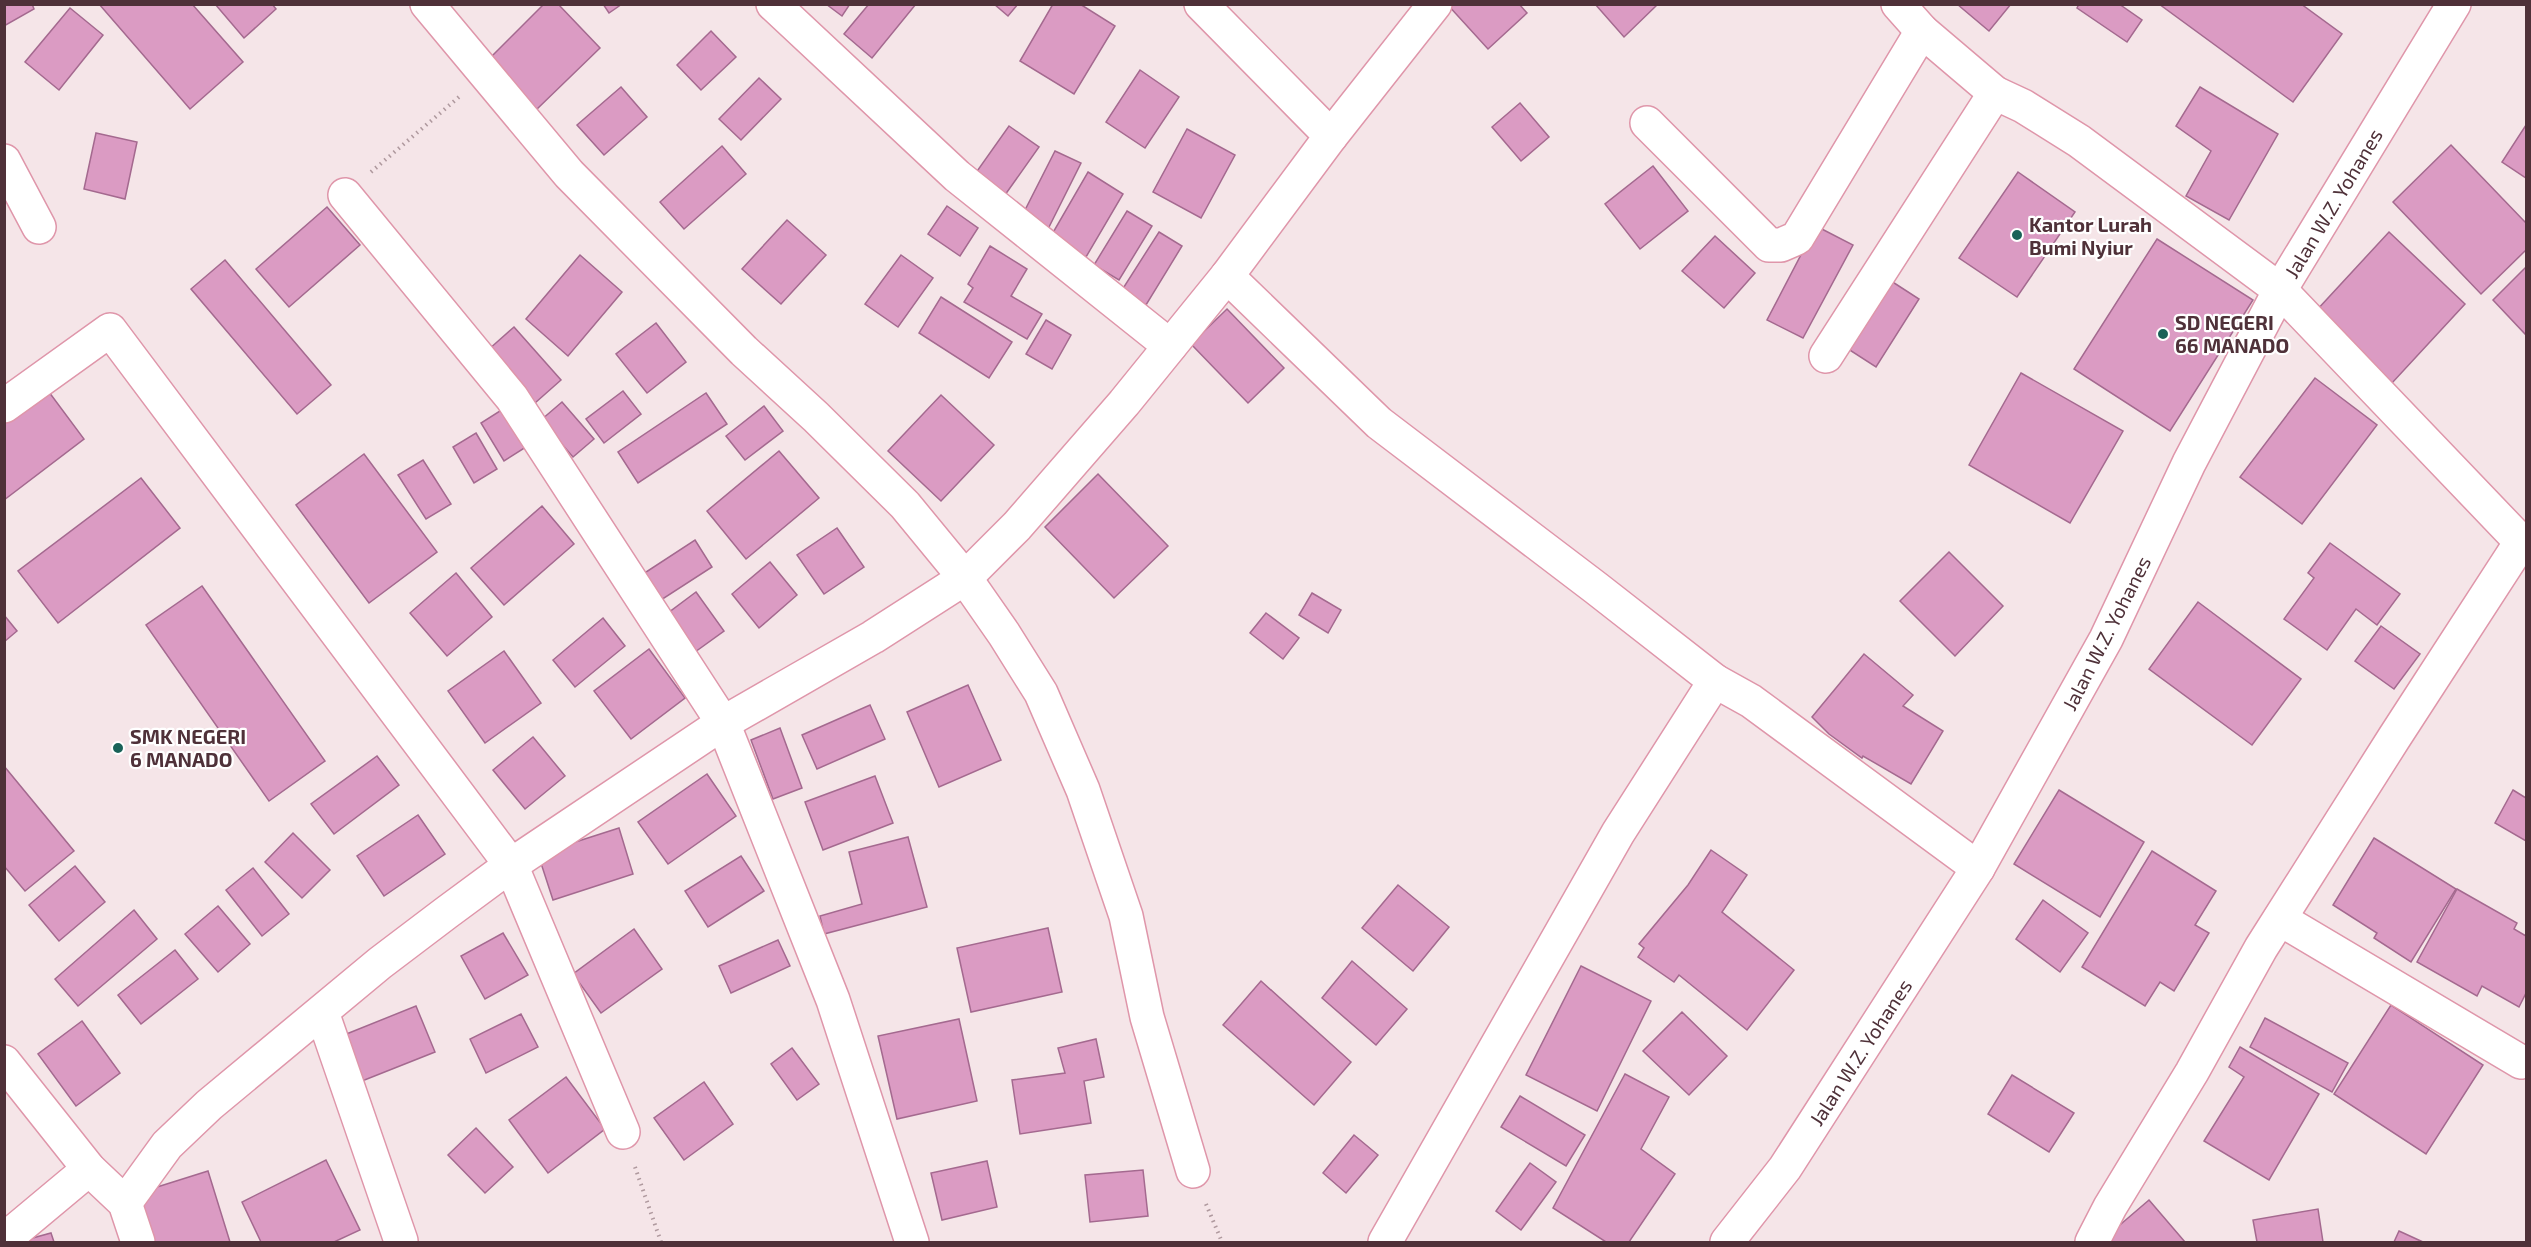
<svg xmlns="http://www.w3.org/2000/svg" width="2531" height="1247" viewBox="0 0 2531 1247" font-family="'Exo 2',sans-serif">
  <style>
    .building { fill: #db9bc3; stroke: #a4698f; stroke-width: 1.5 }
    .lines { fill: none; stroke-linecap: round; stroke-linejoin: round }
    .minor-casing { stroke: #df96aa; stroke-width: 36 }
    .tertiary-casing { stroke: #df96aa; stroke-width: 36 }
    .path { stroke: #af999e; stroke-width: 4; stroke-dasharray: 1.5 4.5; stroke-linecap: butt }
    .minor { stroke: #fff; stroke-width: 33 }
    .tertiary { stroke: #fff; stroke-width: 33 }
    .poi-dot { fill: #196258; stroke: #fff; stroke-width: 2 }
    .labels { text-anchor: middle; dominant-baseline: central; stroke-width: 4.5; stroke-linejoin: round; paint-order: stroke }
    .street-label { font-size: 20px; fill: #4f3139; stroke: #fff }
    .poi-label { font-size: 20px; font-weight: bold; fill: #4f3139; stroke: #fff; text-anchor: start }
  </style>
  <rect width="100%" height="100%" fill="#f5e5e8"/>
  <g class="building">
    <polygon points="4,4 32,4 34,9 4,26"/>
    <polygon points="99,4 192,4 243,62 190,109"/>
    <polygon points="215,4 272,4 276,9 244,38"/>
    <polygon points="544,4 558,4 600,48 535,111 487,61"/>
    <polygon points="603,4 622,4 609,13"/>
    <polygon points="826,4 850,4 842,16"/>
    <polygon points="869,4 916,4 872,58 844,34"/>
    <polygon points="994,4 1018,4 1008,16"/>
    <polygon points="1053,4 1080,4 1115,26 1074,94 1020,61"/>
    <polygon points="1447,4 1519,4 1527,13 1488,49"/>
    <polygon points="1595,4 1658,4 1624,37"/>
    <polygon points="1957,4 2011,4 1989,31"/>
    <polygon points="2079,4 2119,4 2142,20 2127,42 2077,8"/>
    <polygon points="2159,4 2301,4 2342,34 2293,102"/>
    <polygon points="70,8 103,35 59,90 25,62"/>
    <polygon points="711,31 736,57 701,90 677,65"/>
    <polygon points="1140,70 1179,97 1145,148 1106,122"/>
    <polygon points="759,78 781,99 741,140 719,119"/>
    <polygon points="621,87 647,117 604,155 577,125"/>
    <polygon points="2200,87 2278,134 2229,220 2186,196 2211,151 2176,126"/>
    <polygon points="1520,103 1549,137 1521,161 1492,127"/>
    <polygon points="2526,125 2526,178 2502,162"/>
    <polygon points="1009,126 1039,147 1005,195 975,174"/>
    <polygon points="1187,129 1235,155 1201,218 1153,192"/>
    <polygon points="96,133 137,142 125,199 84,189"/>
    <polygon points="2451,145 2526,223 2526,250 2481,294 2393,202"/>
    <polygon points="722,146 746,174 684,229 660,202"/>
    <polygon points="1055,151 1081,163 1047,231 1021,218"/>
    <polygon points="1653,166 1688,211 1640,249 1605,204"/>
    <polygon points="1088,172 1123,194 1086,257 1051,236"/>
    <polygon points="2018,172 2075,212 2017,297 1959,258"/>
    <polygon points="947,206 978,228 960,256 928,234"/>
    <polygon points="327,207 360,245 289,307 256,269"/>
    <polygon points="1127,211 1152,226 1119,280 1094,265"/>
    <polygon points="787,220 826,255 781,304 742,269"/>
    <polygon points="1816,226 1853,245 1803,338 1767,320"/>
    <polygon points="1159,232 1182,246 1146,305 1122,290"/>
    <polygon points="2389,232 2465,304 2392,383 2316,311"/>
    <polygon points="1715,236 1755,273 1724,308 1682,271"/>
    <polygon points="2157,239 2253,300 2170,431 2074,369"/>
    <polygon points="990,246 1027,269 1011,296 1042,314 1027,339 964,302 973,288 968,284"/>
    <polygon points="580,255 622,292 568,356 526,319"/>
    <polygon points="901,255 933,278 898,327 865,304"/>
    <polygon points="225,260 331,385 297,414 191,289"/>
    <polygon points="2526,267 2526,335 2493,300"/>
    <polygon points="1888,279 1919,299 1876,367 1845,347"/>
    <polygon points="941,297 1012,342 989,378 919,333"/>
    <polygon points="1227,309 1284,368 1248,403 1191,344"/>
    <polygon points="1046,320 1071,335 1052,369 1026,354"/>
    <polygon points="656,323 686,362 647,393 616,354"/>
    <polygon points="514,327 561,380 535,403 488,350"/>
    <polygon points="2021,373 2123,431 2070,523 1969,465"/>
    <polygon points="2315,378 2377,425 2302,524 2240,477"/>
    <polygon points="46,388 84,439 4,500 4,420"/>
    <polygon points="623,391 641,414 604,443 586,419"/>
    <polygon points="706,393 727,424 638,483 618,452"/>
    <polygon points="941,395 994,445 941,501 888,451"/>
    <polygon points="562,402 594,439 573,457 541,420"/>
    <polygon points="764,406 783,431 745,460 726,436"/>
    <polygon points="503,409 526,447 504,461 481,423"/>
    <polygon points="476,433 497,469 474,483 453,447"/>
    <polygon points="779,451 819,498 746,559 707,511"/>
    <polygon points="364,454 437,552 369,603 296,505"/>
    <polygon points="423,460 451,504 426,519 398,475"/>
    <polygon points="1098,474 1168,546 1114,598 1045,527"/>
    <polygon points="141,478 180,528 58,623 18,571"/>
    <polygon points="542,506 574,544 504,605 471,568"/>
    <polygon points="837,528 864,567 824,594 797,555"/>
    <polygon points="695,540 712,567 661,600 643,574"/>
    <polygon points="2330,543 2400,594 2377,625 2356,609 2327,650 2284,619 2314,578 2308,573"/>
    <polygon points="1949,552 2003,606 1955,656 1900,601"/>
    <polygon points="770,562 797,595 759,628 732,594"/>
    <polygon points="456,573 492,617 447,656 410,613"/>
    <polygon points="202,586 325,761 269,801 146,625"/>
    <polygon points="696,592 724,631 695,652 668,613"/>
    <polygon points="1312,593 1341,610 1328,633 1299,615"/>
    <polygon points="2198,602 2301,679 2252,745 2149,669"/>
    <polygon points="1266,613 1299,638 1283,659 1250,633"/>
    <polygon points="4,615 17,631 4,642"/>
    <polygon points="603,618 625,646 575,687 553,660"/>
    <polygon points="2381,626 2420,654 2394,689 2355,661"/>
    <polygon points="649,649 685,698 631,739 594,691"/>
    <polygon points="504,651 541,703 485,743 448,691"/>
    <polygon points="1864,654 1913,695 1903,706 1943,731 1911,784 1863,756 1862,758 1829,734 1812,717"/>
    <polygon points="968,685 1001,760 939,787 907,712"/>
    <polygon points="870,705 885,739 817,769 802,735"/>
    <polygon points="780,728 802,788 773,799 751,740"/>
    <polygon points="533,737 565,776 525,809 493,770"/>
    <polygon points="377,756 399,785 334,834 311,804"/>
    <polygon points="4,766 74,851 25,891 4,866"/>
    <polygon points="707,774 736,816 668,864 638,822"/>
    <polygon points="875,776 893,823 823,850 805,802"/>
    <polygon points="2059,790 2144,842 2100,917 2014,864"/>
    <polygon points="2513,790 2526,798 2526,841 2495,823"/>
    <polygon points="418,815 445,854 384,896 357,856"/>
    <polygon points="619,828 633,874 553,900 538,854"/>
    <polygon points="293,833 330,870 302,898 265,862"/>
    <polygon points="908,837 927,907 824,934 820,916 862,904 849,852"/>
    <polygon points="2374,838 2456,889 2411,962 2374,938 2377,933 2333,905"/>
    <polygon points="1711,850 1747,875 1722,912 1794,970 1747,1030 1679,975 1674,982 1638,957 1644,948 1639,944 1688,885"/>
    <polygon points="2152,851 2216,891 2195,925 2209,933 2174,991 2160,982 2145,1006 2082,967"/>
    <polygon points="741,856 764,891 708,927 685,891"/>
    <polygon points="75,866 105,902 59,941 29,905"/>
    <polygon points="253,868 289,914 262,936 226,890"/>
    <polygon points="1398,885 1449,927 1413,971 1362,928"/>
    <polygon points="2457,889 2517,923 2514,929 2526,936 2526,993 2519,1007 2482,986 2477,996 2417,962"/>
    <polygon points="2043,900 2088,933 2060,972 2016,939"/>
    <polygon points="218,906 250,944 218,972 185,934"/>
    <polygon points="134,910 157,939 78,1006 55,979"/>
    <polygon points="1048,928 1062,992 971,1012 957,948"/>
    <polygon points="634,929 662,969 601,1013 573,974"/>
    <polygon points="503,933 528,975 485,999 461,956"/>
    <polygon points="778,940 790,966 731,993 719,966"/>
    <polygon points="175,950 198,979 141,1024 118,995"/>
    <polygon points="1352,961 1407,1009 1376,1045 1322,998"/>
    <polygon points="1581,966 1651,1001 1597,1111 1526,1075"/>
    <polygon points="1261,981 1351,1062 1314,1105 1223,1025"/>
    <polygon points="2391,1005 2483,1065 2426,1154 2334,1094"/>
    <polygon points="416,1006 435,1052 362,1081 344,1035"/>
    <polygon points="1682,1012 1727,1056 1689,1095 1643,1051"/>
    <polygon points="521,1014 538,1047 486,1073 470,1039"/>
    <polygon points="2265,1018 2348,1063 2332,1092 2250,1047"/>
    <polygon points="959,1019 977,1101 897,1119 878,1036"/>
    <polygon points="82,1021 120,1073 76,1106 38,1054"/>
    <polygon points="1096,1039 1104,1077 1084,1081 1091,1123 1020,1134 1012,1080 1065,1073 1058,1048"/>
    <polygon points="2240,1047 2319,1094 2269,1180 2204,1141 2244,1077 2229,1067"/>
    <polygon points="792,1048 819,1084 797,1100 771,1064"/>
    <polygon points="1625,1074 1669,1097 1641,1149 1675,1174 1629,1242 1606,1242 1553,1208"/>
    <polygon points="2012,1075 2074,1113 2049,1152 1988,1114"/>
    <polygon points="566,1077 605,1129 548,1173 509,1120"/>
    <polygon points="704,1082 733,1124 684,1160 654,1118"/>
    <polygon points="1520,1096 1585,1135 1566,1166 1501,1127"/>
    <polygon points="476,1128 513,1167 485,1193 448,1155"/>
    <polygon points="1354,1135 1378,1155 1346,1193 1323,1173"/>
    <polygon points="326,1160 360,1230 334,1242 261,1242 242,1202"/>
    <polygon points="987,1161 997,1207 942,1220 931,1173"/>
    <polygon points="1530,1163 1556,1182 1521,1230 1496,1211"/>
    <polygon points="1143,1170 1148,1216 1090,1222 1085,1175"/>
    <polygon points="208,1171 230,1242 153,1242 138,1193"/>
    <polygon points="2149,1200 2185,1242 2100,1242"/>
    <polygon points="2318,1209 2323,1242 2257,1242 2253,1220"/>
    <polygon points="2399,1231 2423,1242 2394,1242"/>
    <polygon points="51,1233 54,1242 18,1242"/>
  </g>
  <g class="lines">
    <defs>
      <g id="minor">
        <polyline points="427,4 569,174 744,351 816,417 905,505 965,578 1004,634 1041,693 1083,790 1126,916 1147,1017 1193,1171"/>
        <polyline points="773,4 957,176 1170,346"/>
        <polyline points="1898,4 1922,31 1995,93 2023,106 2079,141 2280,290 2526,547"/>
        <polyline points="1647,123 1769,245 1781,245 1797,238 1922,31"/>
        <polyline points="1331,136 1435,4"/>
        <polyline points="4,161 39,227"/>
        <polyline points="345,195 512,398 723,723 833,1000 912,1242"/>
        <polyline points="1227,276 1379,423 1596,588 1715,681 1751,701 1978,868"/>
        <polyline points="1826,356 1995,93"/>
        <polyline points="4,406 110,330 511,865 623,1132"/>
        <polyline points="2280,919 2521,1062"/>
        <polyline points="322,1012 401,1241"/>
        <polyline points="4,1062 89,1169 125,1203 138,1242"/>
        <polyline points="125,1203 167,1145 209,1105 380,963 446,913 511,865 723,723 873,637 965,578 1017,526 1124,403 1227,276 1331,136 1201,4"/>
        <polyline points="4,1240 89,1169"/>
        <polyline points="1385,1242 1618,833 1715,681"/>
        <polyline points="2092,1242 2110,1207 2192,1072 2261,948 2394,738 2521,542"/>
      </g>
      <polyline id="tertiary" points="1727,1242 1785,1168 1978,868 2106,639 2189,463 2280,290 2454,4"/>
    </defs>
    <use href="#minor" class="minor-casing"/>
    <use href="#tertiary" class="tertiary-casing"/>
    <g class="path">
      <polyline points="371,172 459,97"/>
      <polyline points="635,1167 661,1242"/>
      <polyline points="1206,1204 1222,1242"/>
    </g>
    <use href="#minor" class="minor"/>
    <use href="#tertiary" class="tertiary"/>
  </g>
  <g class="poi-dot">
    <circle cx="2017" cy="235" r="6"/>
    <circle cx="2163" cy="334" r="6"/>
    <circle cx="118" cy="748" r="6"/>
  </g>
  <g class="labels">
    <g class="street-label">
      <text transform="translate(2333 203) rotate(-59)">Jalan W.Z. Yohanes</text>
      <text transform="translate(2106 633) rotate(-63)">Jalan W.Z. Yohanes</text>
      <text transform="translate(1860 1052) rotate(-57)">Jalan W.Z. Yohanes</text>
    </g>
    <g class="poi-label">
      <text x="2029" y="224">Kantor Lurah<tspan x="2029" dy="23">Bumi Nyiur</tspan></text>
      <text x="2175" y="322">SD NEGERI<tspan x="2175" dy="23">66 MANADO</tspan></text>
      <text x="130" y="736">SMK NEGERI<tspan x="130" dy="23">6 MANADO</tspan></text>
    </g>
  </g>
  <rect width="2531" height="1247" fill="none" stroke="#4f3139" stroke-width="12"/>
</svg>
